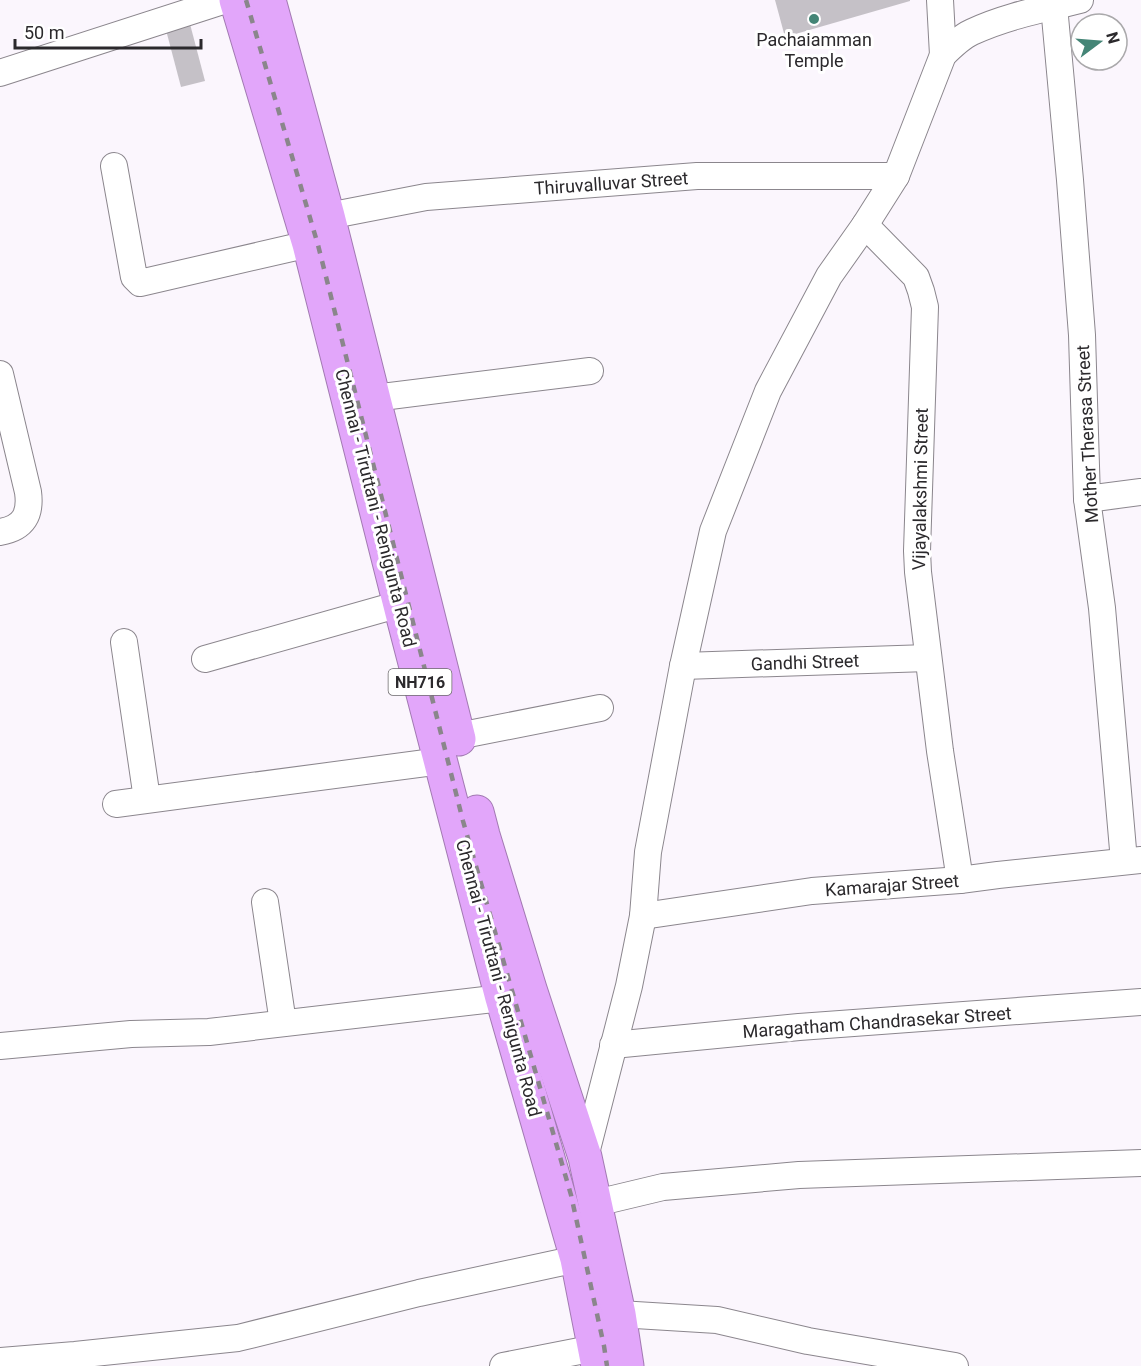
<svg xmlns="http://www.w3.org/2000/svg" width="1141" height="1366" viewBox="0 0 1141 1366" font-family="Roboto,sans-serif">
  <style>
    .building { fill: #c5c1c7 }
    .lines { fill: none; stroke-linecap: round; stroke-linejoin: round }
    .minor-casing { stroke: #8b868d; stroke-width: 28 }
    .highway-casing { stroke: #a27ab2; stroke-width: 35 }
    .minor { stroke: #fff; stroke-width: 26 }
    .highway { stroke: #e2a6fa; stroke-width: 33 }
    .rail { stroke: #8a868b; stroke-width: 4.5; stroke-dasharray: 8 8; stroke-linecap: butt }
    .poi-dot { fill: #448576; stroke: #fff; stroke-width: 2 }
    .labels { text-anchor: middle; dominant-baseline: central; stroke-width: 6; stroke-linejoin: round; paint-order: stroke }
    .shield { fill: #fff; stroke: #6b696b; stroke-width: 1.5 }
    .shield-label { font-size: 16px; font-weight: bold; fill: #2b292c }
    .poi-label { font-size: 18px; fill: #2b292c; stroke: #fff }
    .street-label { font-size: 18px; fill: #2b292c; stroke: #fff }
  </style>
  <rect width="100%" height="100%" fill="#fbf6fd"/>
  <g class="building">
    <polygon points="775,0 910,0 910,1 785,37"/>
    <polygon points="190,24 205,81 181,87 166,30"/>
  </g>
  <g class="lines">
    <defs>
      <g id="minor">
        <polyline points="940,0 943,55"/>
        <polyline points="1054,6 1070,180 1082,335 1087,499 1102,608 1124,861"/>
        <polyline points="0,73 226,0"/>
        <polyline points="114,166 134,277 140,283 309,244"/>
        <polyline points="328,216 426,197 697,176 896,176"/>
        <polyline points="865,225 916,277 921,291 925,307 917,551 918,572 940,751 960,880"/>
        <path d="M 0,374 L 28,492 C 31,514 24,528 0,532"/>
        <polyline points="374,398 590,371"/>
        <polyline points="1087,499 1141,492"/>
        <polyline points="124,642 147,799"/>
        <polyline points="205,659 400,604"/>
        <polyline points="683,666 928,658"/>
        <polyline points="458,736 600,708"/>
        <polyline points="116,804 441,761"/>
        <polyline points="265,902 283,1023"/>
        <polyline points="643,916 812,891 960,880 998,875 1141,860"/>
        <polyline points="613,1045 799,1027 1141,1002"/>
        <polyline points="0,1046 131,1034 209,1032 502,998"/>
        <path d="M 585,1157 L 629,986 L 643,916 L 648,852 L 683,666 L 713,531 L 768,391 L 829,276 L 865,225 L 896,176 L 943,55 C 952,46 961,37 972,32 C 1006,16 1044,9 1080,0"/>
        <polyline points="596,1203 663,1187 799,1175 1141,1163"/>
        <polyline points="601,1315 619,1314 717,1320 808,1341 955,1366"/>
        <polyline points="0,1361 75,1355 238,1338 419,1293 577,1259"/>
        <polyline points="503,1366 595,1348"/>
      </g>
      <g id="highway">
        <polyline points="236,0 309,244 402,613 502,998 577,1259 598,1366"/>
        <polyline points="269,0 328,216 459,739"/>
        <polyline points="477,812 483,835 530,989 585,1157 619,1314 627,1366"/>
      </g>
    </defs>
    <use href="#minor" class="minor-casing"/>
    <use href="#highway" class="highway-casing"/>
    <use href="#minor" class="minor"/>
    <use href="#highway" class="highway"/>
    <polyline class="rail" points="246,0 318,245 463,821 571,1195 604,1346 607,1366"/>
  </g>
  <circle class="poi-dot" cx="814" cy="19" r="6"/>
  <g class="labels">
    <rect class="shield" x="388.5" y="669" width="63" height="26" rx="4.5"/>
    <g class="shield-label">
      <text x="420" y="682">NH716</text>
    </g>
    <g class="poi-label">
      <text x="814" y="39">Pachaiamman<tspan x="814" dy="21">Temple</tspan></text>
    </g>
    <g class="street-label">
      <text transform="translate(611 183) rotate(-4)">Thiruvalluvar Street</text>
      <text transform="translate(1087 434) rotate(-93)">Mother Therasa Street</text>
      <text transform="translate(920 489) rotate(-89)">Vijayalakshmi Street</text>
      <text transform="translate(376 508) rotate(76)">Chennai - Tiruttani - Renigunta Road</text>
      <text transform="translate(805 662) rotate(-2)">Gandhi Street</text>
      <text transform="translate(892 885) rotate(-4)">Kamarajar Street</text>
      <text transform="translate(499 978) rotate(75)">Chennai - Tiruttani - Renigunta Road</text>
      <text transform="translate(877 1022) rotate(-4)">Maragatham Chandrasekar Street</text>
    </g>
  </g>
  <g transform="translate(1099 42) rotate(74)"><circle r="28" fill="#ffffff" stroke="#aaa9ab" stroke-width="1.5"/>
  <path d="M0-4.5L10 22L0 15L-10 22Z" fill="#448576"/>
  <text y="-9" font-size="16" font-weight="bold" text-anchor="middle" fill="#2b292c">N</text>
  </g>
  <path d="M15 39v9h186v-9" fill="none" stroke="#2b292c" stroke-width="3"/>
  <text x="24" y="39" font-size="18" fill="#2b292c" stroke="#ffffff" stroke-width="4.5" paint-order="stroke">50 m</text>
</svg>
